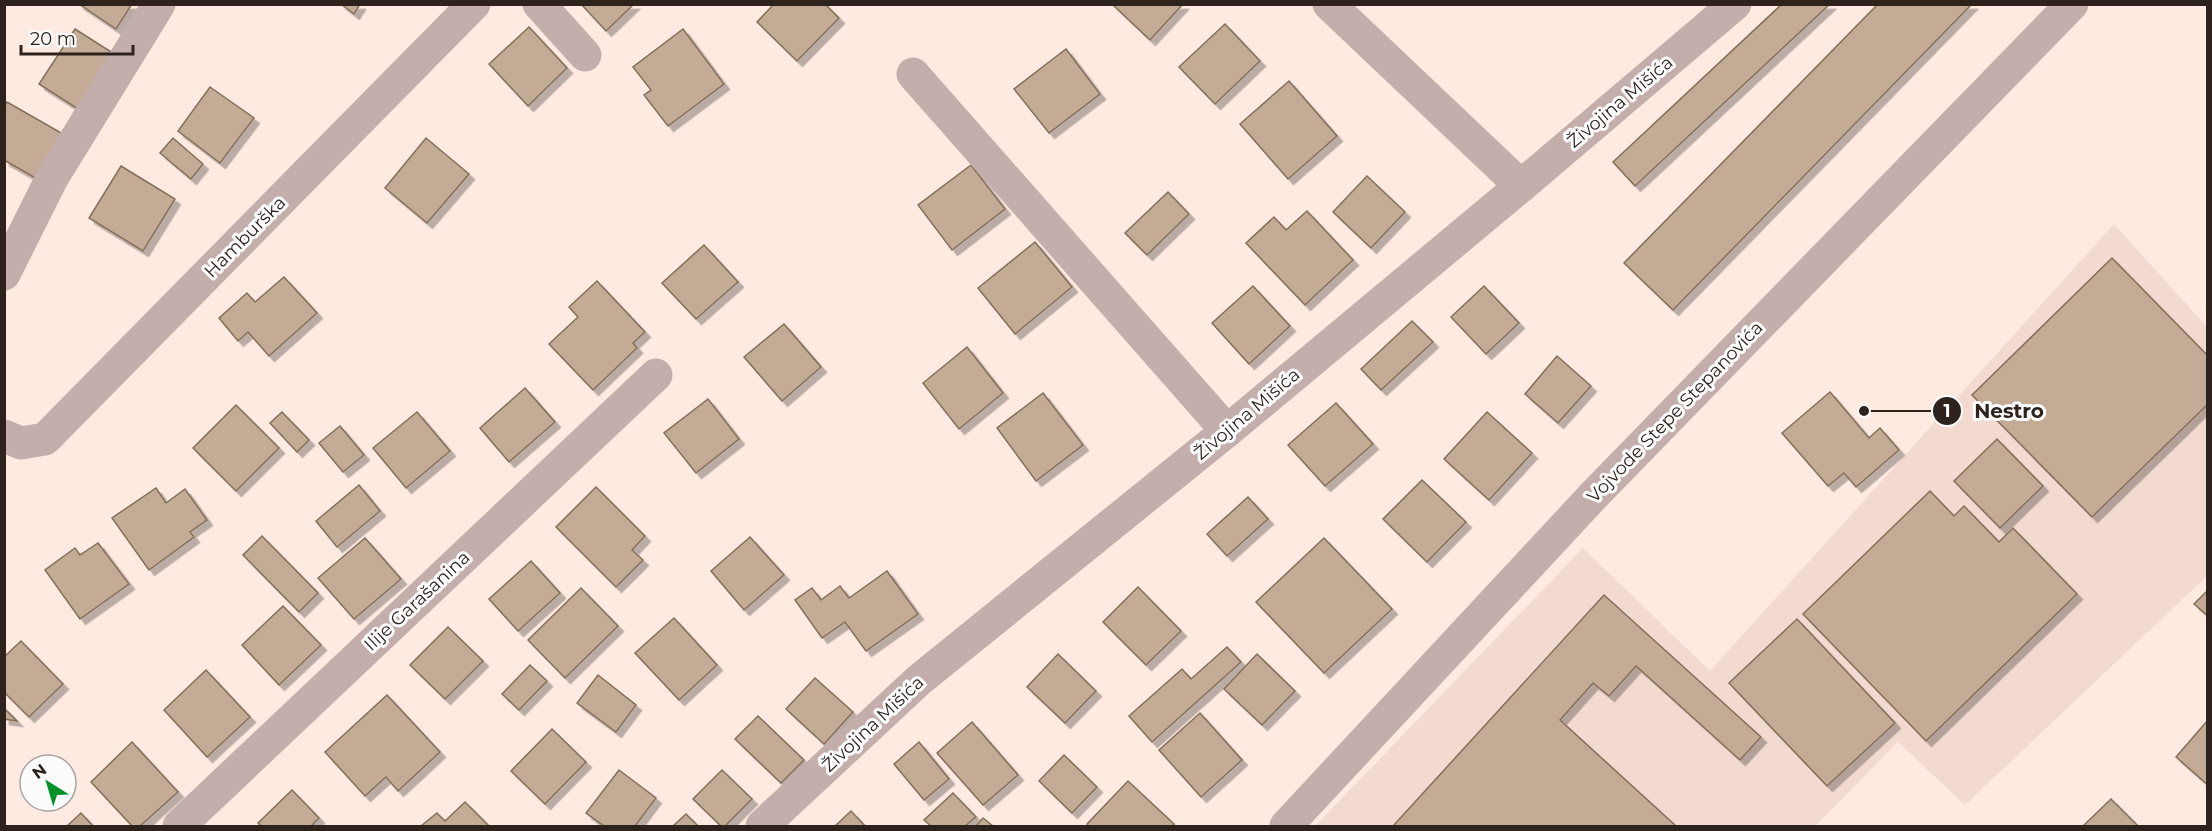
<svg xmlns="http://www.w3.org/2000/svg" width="2212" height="831" viewBox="0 0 2212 831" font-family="Montserrat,sans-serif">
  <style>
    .built { fill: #f3dad0 }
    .building { fill: #c3ab95; stroke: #856f5a; stroke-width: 1.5; filter: url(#shadow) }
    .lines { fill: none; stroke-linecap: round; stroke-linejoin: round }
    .minor { stroke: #c4aeac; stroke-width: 33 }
    .tertiary { stroke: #c4aeac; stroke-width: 33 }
    .labels { text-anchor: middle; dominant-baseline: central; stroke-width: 6; stroke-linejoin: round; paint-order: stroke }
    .street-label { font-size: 18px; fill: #2e221d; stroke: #fcfcfc }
    .leader { fill: none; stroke: #2e221d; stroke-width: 2 }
    .callout-dot { fill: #2e221d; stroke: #fcfcfc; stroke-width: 2 }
    .mark-label { font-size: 18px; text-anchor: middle; font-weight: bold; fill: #fff }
    .callout-label { font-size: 20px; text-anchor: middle; font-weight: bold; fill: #2e221d; stroke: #fcfcfc; stroke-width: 6; stroke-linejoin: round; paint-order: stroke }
  </style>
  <defs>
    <filter id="shadow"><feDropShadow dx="5.5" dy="5.5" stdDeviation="0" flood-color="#0004"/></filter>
  </defs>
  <rect width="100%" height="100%" fill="#feeae1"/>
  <polygon class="built" points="2114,224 2207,327 2207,576 1965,805 1898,742 1815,826 1315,826 1583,548 1710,671"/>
  <g class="building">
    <polygon points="79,4 132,4 116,29"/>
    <polygon points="341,4 360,4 354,14"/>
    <polygon points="581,4 634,4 606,31"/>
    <polygon points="774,4 825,4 839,18 797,61 757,22"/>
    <polygon points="1112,4 1183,4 1150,40"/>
    <polygon points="1782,4 1830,4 1635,186 1613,162"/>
    <polygon points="1878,4 1972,4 1673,310 1624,263"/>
    <polygon points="1225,24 1260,61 1215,104 1179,67"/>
    <polygon points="529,27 567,68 528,106 489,64"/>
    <polygon points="75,29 116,55 81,111 39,84"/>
    <polygon points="683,29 724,84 668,126 644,95 651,90 633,67"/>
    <polygon points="1066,49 1100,94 1049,133 1014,89"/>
    <polygon points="1289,81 1337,136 1288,179 1240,124"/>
    <polygon points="210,87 254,118 220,163 178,131"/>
    <polygon points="7,102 63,134 37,179 4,160 4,107"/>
    <polygon points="173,138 203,164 191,179 160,153"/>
    <polygon points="426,138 469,174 427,223 385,188"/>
    <polygon points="971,165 1005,209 952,250 918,205"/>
    <polygon points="121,166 175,199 143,251 89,218"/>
    <polygon points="1367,176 1405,212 1371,248 1333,212"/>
    <polygon points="1168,192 1189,214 1147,255 1125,233"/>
    <polygon points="1307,211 1353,260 1305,305 1246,243 1274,217 1286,230"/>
    <polygon points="1035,242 1072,287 1015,334 978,288"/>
    <polygon points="704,245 738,282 696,319 662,283"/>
    <polygon points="2112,258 2208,356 2208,404 2092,517 1972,395"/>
    <polygon points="284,277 317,313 269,356 248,332 238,341 219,318 247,293 255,302"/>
    <polygon points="597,281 645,332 633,343 637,348 593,390 549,344 578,317 569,307"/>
    <polygon points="1253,286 1290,326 1249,364 1212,323"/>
    <polygon points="1484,286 1519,323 1486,354 1451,317"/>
    <polygon points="1412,321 1433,342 1381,390 1361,369"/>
    <polygon points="784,324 821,367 782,401 744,357"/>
    <polygon points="967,347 1003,393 959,429 923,383"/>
    <polygon points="1557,356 1591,386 1558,423 1525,394"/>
    <polygon points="525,388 555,422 509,462 480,428"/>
    <polygon points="1830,392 1869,438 1880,428 1899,450 1856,487 1844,473 1828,486 1782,433"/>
    <polygon points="1043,393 1083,445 1036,481 997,428"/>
    <polygon points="708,399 739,439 696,473 664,433"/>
    <polygon points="1336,403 1373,444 1325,486 1288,445"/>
    <polygon points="236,405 279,448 236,491 193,448"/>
    <polygon points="282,412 309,440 297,452 270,423"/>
    <polygon points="417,412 450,451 406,488 373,448"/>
    <polygon points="1487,412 1532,453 1489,500 1444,459"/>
    <polygon points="340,426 364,455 343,472 319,443"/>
    <polygon points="1997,439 2043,486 2000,528 1954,481"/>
    <polygon points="1422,480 1466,522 1427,562 1383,519"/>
    <polygon points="359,485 380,511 337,547 316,521"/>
    <polygon points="596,487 645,536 632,550 643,560 616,587 556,527"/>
    <polygon points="156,488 166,503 185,489 207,520 190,532 194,537 149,570 112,518"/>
    <polygon points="1930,491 1954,516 1964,506 1999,542 2013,528 2077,594 1926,741 1803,614"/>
    <polygon points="1248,497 1268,519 1227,556 1207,534"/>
    <polygon points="262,536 318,593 299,612 243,555"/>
    <polygon points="750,537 784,575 744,610 711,571"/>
    <polygon points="365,538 401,579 354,619 318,578"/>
    <polygon points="1324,538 1392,609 1324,673 1256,602"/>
    <polygon points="98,543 129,584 80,619 45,570 75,548 80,555"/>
    <polygon points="531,561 560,593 518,631 489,599"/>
    <polygon points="887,571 918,614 866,651 845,622 822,638 795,600 812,588 821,600 840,586 849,598"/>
    <polygon points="1138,587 1181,631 1146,665 1103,622"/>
    <polygon points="581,588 618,626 565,678 528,640"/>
    <polygon points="2208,590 2208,616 2194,604"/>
    <polygon points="1604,595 1761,737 1740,760 1636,666 1609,696 1593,683 1560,720 1676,826 1393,826"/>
    <polygon points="283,606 321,645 279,685 242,645"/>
    <polygon points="674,618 717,665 679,700 635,653"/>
    <polygon points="1797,619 1895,723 1827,786 1729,683"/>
    <polygon points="448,627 483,661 445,699 410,665"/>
    <polygon points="21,641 63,684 29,717 4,692 4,657"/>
    <polygon points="1227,647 1241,662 1152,742 1129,716 1182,669 1191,679"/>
    <polygon points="1058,654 1096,691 1065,723 1027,687"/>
    <polygon points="1257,654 1295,691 1262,725 1224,689"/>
    <polygon points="530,665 547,681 519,710 502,694"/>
    <polygon points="206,670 250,717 207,757 164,710"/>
    <polygon points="598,675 636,705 616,732 577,703"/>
    <polygon points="815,678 853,712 824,744 786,709"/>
    <polygon points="387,695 440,752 398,791 386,777 365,796 325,752"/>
    <polygon points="4,708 17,721 4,719"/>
    <polygon points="1200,713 1242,760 1201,797 1159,750"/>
    <polygon points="758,716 804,760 781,783 735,739"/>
    <polygon points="2208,720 2208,785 2176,757"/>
    <polygon points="972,722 1018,775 983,805 937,753"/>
    <polygon points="552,729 586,762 545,804 511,771"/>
    <polygon points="132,742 178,792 140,826 132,826 91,782"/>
    <polygon points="919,742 949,779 924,800 894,764"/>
    <polygon points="1064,755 1097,787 1072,813 1039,781"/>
    <polygon points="619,770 656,798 635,826 604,826 586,813"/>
    <polygon points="722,770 752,799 725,826 721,826 693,799"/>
    <polygon points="1128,781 1174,824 1172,826 1089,826 1087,824"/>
    <polygon points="292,790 319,818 311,826 261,826 258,823"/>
    <polygon points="953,793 976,817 965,826 931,826 924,820"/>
    <polygon points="2111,799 2138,826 2083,826"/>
    <polygon points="465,802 489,826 421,826 437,813 445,821"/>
    <polygon points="851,811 865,826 835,826"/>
    <polygon points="81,813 93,826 67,826"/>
    <polygon points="686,814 698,826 673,826"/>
    <polygon points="983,818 993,826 976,826"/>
  </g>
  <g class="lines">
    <g class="minor">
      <polyline points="539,4 585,55"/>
      <polyline points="1329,4 1521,186"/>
      <polyline points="913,74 1227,431"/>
      <polyline points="4,274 52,178 159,4"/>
      <polyline points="4,436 21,443 45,439 474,4"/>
      <polyline points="179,826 656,375"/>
      <polyline points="762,826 919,680 1227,431 1521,186 1735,4"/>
    </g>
    <polyline class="tertiary" points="1286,826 1593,496 2072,4"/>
  </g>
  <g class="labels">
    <g class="street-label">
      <text transform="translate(1620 102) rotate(-40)">Živojina Mišića</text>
      <text transform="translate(245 237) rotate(-45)">Hamburška</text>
      <text transform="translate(1675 412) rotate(-46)">Vojvode Stepe Stepanovića</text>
      <text transform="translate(1247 414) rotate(-40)">Živojina Mišića</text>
      <text transform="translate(417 601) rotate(-43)">Ilije Garašanina</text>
      <text transform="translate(873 724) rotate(-43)">Živojina Mišića</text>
    </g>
  </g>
  <path class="leader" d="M1864 411L1947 411"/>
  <g class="callout-dot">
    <circle cx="1864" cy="411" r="6"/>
    <circle cx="1947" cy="411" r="15"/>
  </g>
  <g class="mark-label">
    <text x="1947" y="417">1</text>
  </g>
  <g class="callout-label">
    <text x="2009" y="418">Nestro</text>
  </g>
  <rect width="2212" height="831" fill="none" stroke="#2e221d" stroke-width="12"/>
  <g transform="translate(48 783) rotate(323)"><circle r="28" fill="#fcfcfc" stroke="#aaa5a3" stroke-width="1.5"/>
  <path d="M0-4.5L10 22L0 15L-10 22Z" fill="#009125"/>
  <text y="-9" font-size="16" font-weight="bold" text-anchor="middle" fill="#2e221d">N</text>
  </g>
  <path d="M21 45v9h112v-9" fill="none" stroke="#2e221d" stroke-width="3"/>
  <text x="30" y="45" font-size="18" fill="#2e221d" stroke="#fcfcfc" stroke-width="4.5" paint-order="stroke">20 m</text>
</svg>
